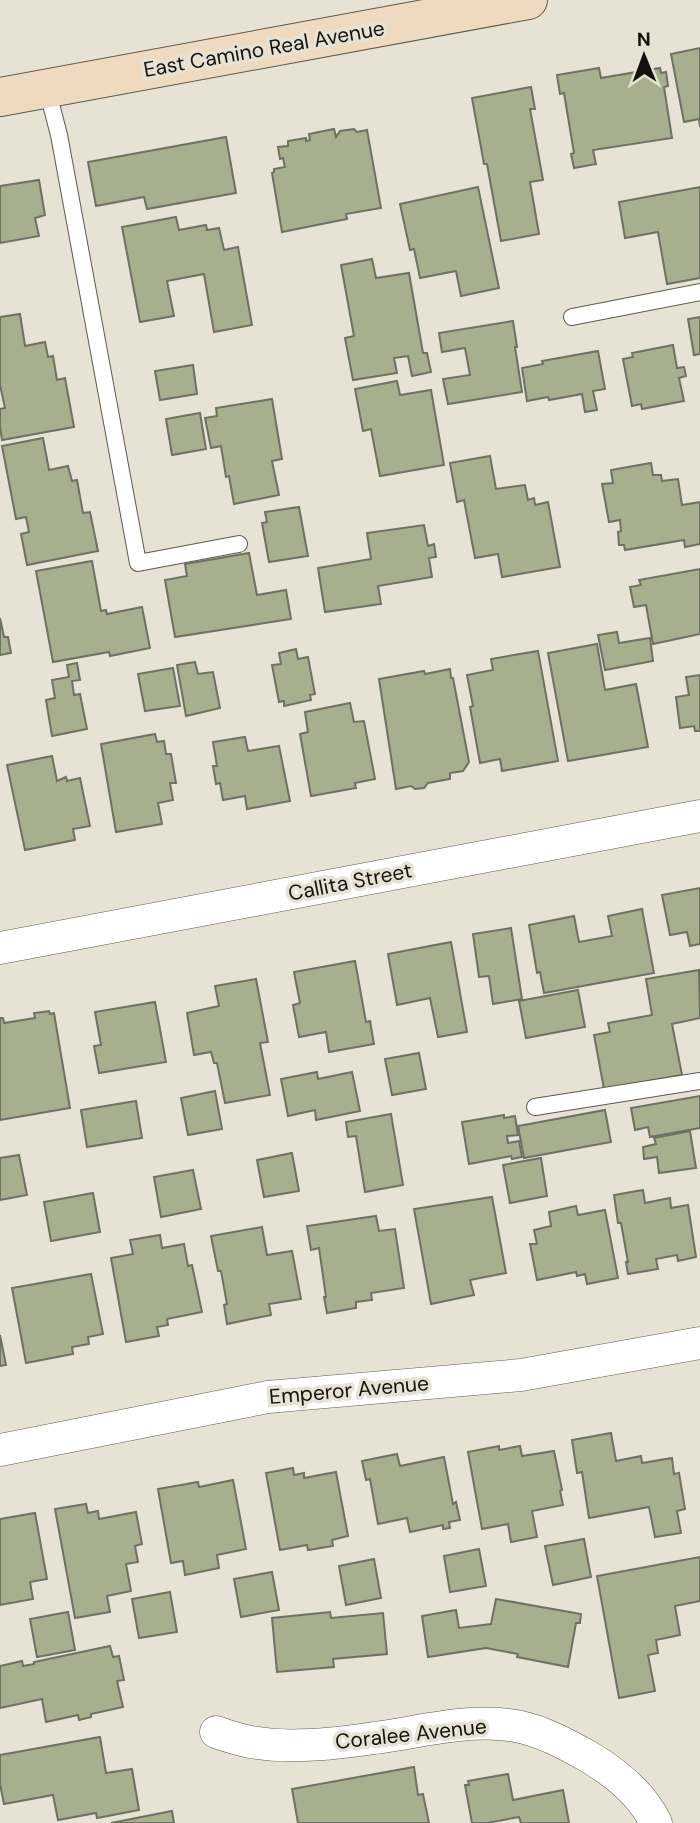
<svg xmlns="http://www.w3.org/2000/svg" width="700" height="1823" viewBox="0 0 700 1823" font-family="'DM Sans',sans-serif">
  <style>
    .building { fill: #a7af8e; stroke: #6e7164; stroke-width: 2 }
    .lines { fill: none; stroke-linecap: round; stroke-linejoin: round }
    .lane-casing { stroke: #5d5a4d; stroke-width: 18 }
    .street-casing { stroke: #5d5a4d; stroke-width: 33 }
    .secondary-casing { stroke: #5d5a4d; stroke-width: 40 }
    .lane { stroke: #fff; stroke-width: 16 }
    .street { stroke: #fff; stroke-width: 32 }
    .secondary { stroke: #f0dabf; stroke-width: 38 }
    .labels { text-anchor: middle; dominant-baseline: central; stroke-width: 7; stroke-linejoin: round; paint-order: stroke }
    .street-label { font-size: 21px; fill: #14120d; stroke: #e6e2d4 }
  </style>
  <rect width="100%" height="100%" fill="#e6e2d4"/>
  <g class="building">
    <polygon points="700,48 700,127 699,119 684,122 671,54"/>
    <polygon points="599,68 601,78 660,68 661,73 666,72 668,86 664,87 672,138 593,150 596,164 574,168 571,154 574,153 564,93 560,94 557,75"/>
    <polygon points="531,87 535,109 530,109 543,180 530,182 539,234 501,241 487,164 484,164 472,98"/>
    <polygon points="334,129 336,137 340,131 354,129 357,132 367,130 381,208 346,214 347,219 282,232 272,173 274,172 274,169 285,167 283,158 280,159 278,147 288,146 288,141 306,138 306,141 310,140 309,134"/>
    <polygon points="226,137 236,193 147,209 144,197 96,206 88,162"/>
    <polygon points="39,180 45,215 35,218 39,236 0,243 0,186"/>
    <polygon points="478,187 499,288 461,296 456,271 420,278 414,249 410,250 400,204"/>
    <polygon points="700,187 700,278 667,284 658,232 625,238 619,202"/>
    <polygon points="176,217 179,230 206,225 207,230 219,228 224,250 238,247 252,325 214,332 204,274 167,281 174,316 140,322 122,227"/>
    <polygon points="372,259 376,278 409,273 423,353 427,353 431,372 412,376 408,356 394,358 397,373 353,380 345,338 354,336 341,265"/>
    <polygon points="20,314 25,346 45,342 48,357 53,356 57,380 65,378 74,427 2,440 0,427 0,409 5,408 0,385 0,317"/>
    <polygon points="700,317 700,354 694,355 688,319"/>
    <polygon points="513,321 517,347 515,347 522,392 448,404 443,379 470,375 465,348 442,352 439,333"/>
    <polygon points="673,345 677,368 684,367 686,376 679,378 684,401 642,409 641,404 632,406 623,359 633,357 632,353"/>
    <polygon points="598,351 605,389 593,391 597,410 585,412 582,394 549,400 548,397 527,401 522,368 543,364 542,361"/>
    <polygon points="193,365 197,394 160,400 155,371"/>
    <polygon points="397,381 400,395 431,390 444,465 380,476 371,429 363,431 355,389"/>
    <polygon points="272,399 282,459 272,461 279,495 234,504 229,476 226,477 221,446 211,448 205,418 217,416 216,408"/>
    <polygon points="200,413 206,449 172,455 166,419"/>
    <polygon points="43,438 49,470 68,466 72,481 77,480 83,513 90,512 98,551 27,565 21,534 29,532 26,517 16,519 2,446"/>
    <polygon points="490,456 496,489 525,485 528,500 534,498 535,505 548,502 560,567 502,577 498,554 475,558 464,500 457,502 450,463"/>
    <polygon points="651,463 653,475 661,475 662,481 678,479 682,505 700,502 700,544 685,547 684,540 625,550 624,545 619,545 618,532 621,531 620,520 609,522 602,484 613,483 611,470"/>
    <polygon points="299,507 308,556 269,562 262,523 267,522 265,512"/>
    <polygon points="424,525 428,546 434,544 436,557 429,558 432,577 378,586 381,604 325,612 318,568 371,559 367,533"/>
    <polygon points="249,553 257,595 286,590 291,619 175,637 165,580 187,576 185,564"/>
    <polygon points="92,561 101,611 106,610 107,614 142,607 150,648 110,656 109,652 53,662 36,571"/>
    <polygon points="700,569 700,634 653,644 646,605 634,607 630,587 641,585 639,580"/>
    <polygon points="0,618 4,637 8,637 11,653 0,655"/>
    <polygon points="617,632 619,643 650,638 653,661 605,670 598,635"/>
    <polygon points="597,644 605,690 636,684 648,747 568,761 548,653"/>
    <polygon points="296,649 298,659 308,657 315,694 310,695 311,700 284,706 284,701 279,702 272,665 281,664 279,653"/>
    <polygon points="538,651 558,761 502,771 500,759 480,763 470,707 473,706 467,675 493,670 491,659"/>
    <polygon points="195,662 198,674 213,672 220,708 186,716 177,665"/>
    <polygon points="77,663 80,680 72,681 74,695 80,694 87,729 52,736 46,700 55,698 52,680 69,677 67,665"/>
    <polygon points="173,668 180,706 145,711 138,674"/>
    <polygon points="450,669 451,678 453,678 469,762 463,771 450,773 450,779 428,783 424,788 415,789 411,786 396,789 379,679 424,671 425,674"/>
    <polygon points="700,675 700,731 695,731 694,726 680,728 676,697 689,695 686,677"/>
    <polygon points="350,703 354,722 364,721 375,779 355,783 356,788 311,796 300,734 308,732 305,712"/>
    <polygon points="155,734 157,742 164,741 166,754 171,754 176,783 170,783 173,800 158,803 162,824 116,832 101,744"/>
    <polygon points="245,737 248,751 279,746 290,801 247,809 245,796 223,800 220,783 216,784 213,766 217,766 213,742"/>
    <polygon points="52,756 57,781 66,777 67,781 80,778 90,826 73,829 75,840 25,850 7,765"/>
    <polygon points="700,888 700,944 690,946 687,932 670,935 662,895"/>
    <polygon points="642,909 654,973 544,993 540,972 537,973 529,925 574,916 579,942 612,936 608,916"/>
    <polygon points="511,928 522,999 493,1004 489,976 479,977 473,934"/>
    <polygon points="451,942 467,1032 438,1037 430,998 397,1005 388,954"/>
    <polygon points="355,961 366,1022 370,1021 374,1044 329,1052 326,1032 299,1037 293,1005 300,1003 294,972"/>
    <polygon points="699,970 700,1018 672,1024 682,1075 604,1089 594,1035 610,1032 608,1023 652,1015 646,979"/>
    <polygon points="256,979 268,1042 260,1043 270,1095 225,1103 217,1063 214,1063 211,1052 194,1055 187,1013 219,1006 215,986"/>
    <polygon points="578,990 585,1027 526,1038 519,1001"/>
    <polygon points="155,1002 166,1062 99,1073 94,1046 101,1045 95,1012"/>
    <polygon points="49,1011 50,1014 54,1013 70,1108 0,1120 0,1018 3,1018 4,1023 35,1018 34,1013"/>
    <polygon points="419,1053 426,1089 392,1095 385,1059"/>
    <polygon points="317,1072 318,1079 352,1072 360,1111 316,1120 315,1110 288,1116 281,1079"/>
    <polygon points="215,1091 222,1129 188,1135 181,1098"/>
    <polygon points="700,1096 700,1128 650,1137 648,1127 635,1130 631,1108"/>
    <polygon points="136,1101 142,1138 87,1147 81,1110"/>
    <polygon points="605,1110 611,1142 524,1158 518,1126"/>
    <polygon points="391,1114 403,1185 365,1192 356,1136 348,1137 346,1122"/>
    <polygon points="504,1115 504,1118 515,1116 518,1135 507,1136 508,1143 519,1141 522,1157 512,1159 511,1156 469,1164 462,1122"/>
    <polygon points="690,1131 696,1168 659,1173 657,1157 644,1159 643,1147 656,1144 654,1138"/>
    <polygon points="292,1153 299,1191 264,1197 257,1160"/>
    <polygon points="19,1155 27,1195 0,1200 0,1158"/>
    <polygon points="541,1158 547,1196 510,1203 503,1165"/>
    <polygon points="193,1170 201,1209 161,1217 154,1177"/>
    <polygon points="643,1190 645,1203 670,1198 671,1208 688,1205 696,1257 678,1261 677,1255 656,1259 658,1269 628,1274 626,1262 628,1262 621,1223 618,1223 614,1195"/>
    <polygon points="93,1193 100,1232 51,1241 44,1202"/>
    <polygon points="492,1197 506,1273 470,1280 474,1295 431,1304 414,1209"/>
    <polygon points="576,1206 578,1215 605,1210 618,1278 587,1284 585,1274 577,1276 576,1272 537,1280 530,1244 537,1244 534,1230 551,1226 549,1212"/>
    <polygon points="376,1216 379,1231 395,1229 404,1288 371,1293 372,1300 356,1302 356,1308 327,1313 324,1297 326,1297 319,1248 311,1250 307,1226"/>
    <polygon points="262,1227 267,1255 292,1251 301,1299 269,1304 271,1315 227,1324 224,1305 227,1304 221,1271 218,1271 211,1236"/>
    <polygon points="160,1235 162,1248 184,1244 188,1266 192,1265 202,1312 167,1319 168,1325 157,1327 159,1336 126,1342 111,1258 133,1254 130,1240"/>
    <polygon points="91,1274 103,1334 88,1337 89,1344 72,1347 73,1354 26,1363 12,1288"/>
    <polygon points="0,1335 6,1365 0,1366"/>
    <polygon points="611,1433 616,1461 641,1456 642,1463 672,1458 674,1474 679,1473 685,1509 677,1511 681,1533 655,1537 649,1507 589,1518 582,1472 577,1473 572,1440"/>
    <polygon points="499,1446 499,1450 520,1446 522,1456 554,1451 562,1490 560,1491 563,1505 532,1511 537,1537 511,1542 508,1524 482,1529 468,1452"/>
    <polygon points="397,1454 400,1466 444,1457 453,1504 456,1502 460,1520 449,1522 450,1528 443,1529 443,1525 410,1532 407,1518 378,1524 370,1479 366,1480 362,1461"/>
    <polygon points="293,1468 294,1475 304,1473 304,1478 336,1472 348,1536 332,1540 333,1546 308,1550 307,1545 280,1550 266,1473"/>
    <polygon points="233,1480 246,1549 217,1555 219,1568 185,1575 183,1561 171,1563 158,1489 198,1482 199,1487"/>
    <polygon points="86,1504 88,1513 98,1511 99,1519 136,1512 142,1544 135,1546 138,1562 126,1564 131,1591 107,1596 110,1612 75,1618 55,1509"/>
    <polygon points="35,1513 47,1579 30,1582 33,1599 0,1605 0,1519"/>
    <polygon points="584,1539 591,1577 553,1585 545,1546"/>
    <polygon points="479,1549 486,1586 450,1592 444,1556"/>
    <polygon points="700,1557 700,1601 675,1606 680,1635 656,1640 658,1653 648,1655 655,1691 619,1698 597,1576"/>
    <polygon points="374,1559 381,1598 346,1605 339,1566"/>
    <polygon points="272,1572 279,1610 241,1617 234,1579"/>
    <polygon points="170,1592 177,1632 139,1638 132,1599"/>
    <polygon points="496,1599 581,1614 580,1623 576,1623 568,1667 517,1657 518,1654 486,1648 428,1657 422,1616 456,1610 459,1628 491,1624"/>
    <polygon points="68,1612 75,1650 37,1657 30,1619"/>
    <polygon points="330,1612 331,1618 383,1613 387,1654 333,1659 334,1667 277,1672 272,1618"/>
    <polygon points="110,1646 113,1657 119,1656 124,1680 117,1681 123,1707 91,1714 91,1717 79,1720 78,1715 46,1722 42,1699 0,1708 0,1666 22,1661 23,1666 34,1664 34,1662"/>
    <polygon points="100,1737 106,1773 132,1769 139,1810 97,1818 96,1813 58,1820 53,1795 4,1804 0,1784 0,1755"/>
    <polygon points="414,1767 418,1795 423,1794 429,1823 298,1823 292,1789"/>
    <polygon points="508,1774 513,1800 563,1790 569,1823 521,1823 519,1817 487,1823 472,1823 465,1785 469,1785 468,1781"/>
    <polygon points="172,1811 174,1823 111,1823"/>
  </g>
  <g class="lines">
    <defs>
      <g id="lane">
        <polyline points="47,89 59,135 138,563 239,544"/>
        <polyline points="572,317 700,292"/>
        <polyline points="535,1107 700,1081"/>
      </g>
      <g id="street">
        <polyline points="0,948 700,816"/>
        <polyline points="0,1450 268,1397 521,1375 700,1343"/>
        <path d="M 216,1732 C 225,1735 233,1738 242,1740 C 279,1750 335,1744 374,1738 C 422,1732 467,1718 516,1726 C 542,1731 566,1744 589,1757 C 616,1773 642,1794 656,1823"/>
      </g>
      <polyline id="secondary" points="0,97 528,0"/>
    </defs>
    <use href="#lane" class="lane-casing"/>
    <use href="#street" class="street-casing"/>
    <use href="#secondary" class="secondary-casing"/>
    <use href="#lane" class="lane"/>
    <use href="#street" class="street"/>
    <use href="#secondary" class="secondary"/>
  </g>
  <g class="labels">
    <g class="street-label">
      <text transform="translate(264 49) rotate(-10)">East Camino Real Avenue</text>
      <text transform="translate(350 882) rotate(-11)">Callita Street</text>
      <text transform="translate(349 1390) rotate(-5)">Emperor Avenue</text>
      <text transform="translate(411 1734) rotate(-6)">Coralee Avenue</text>
    </g>
  </g>
  <g transform="translate(644 56) rotate(359)" stroke="#e6e2d4" stroke-width="5" paint-order="stroke">
  <path d="M0-5L12 26L0 18L-12 26Z" fill="#14120d"/>
  <text y="-10" font-size="19" font-weight="bold" text-anchor="middle" fill="#14120d">N</text>
  </g>
</svg>
